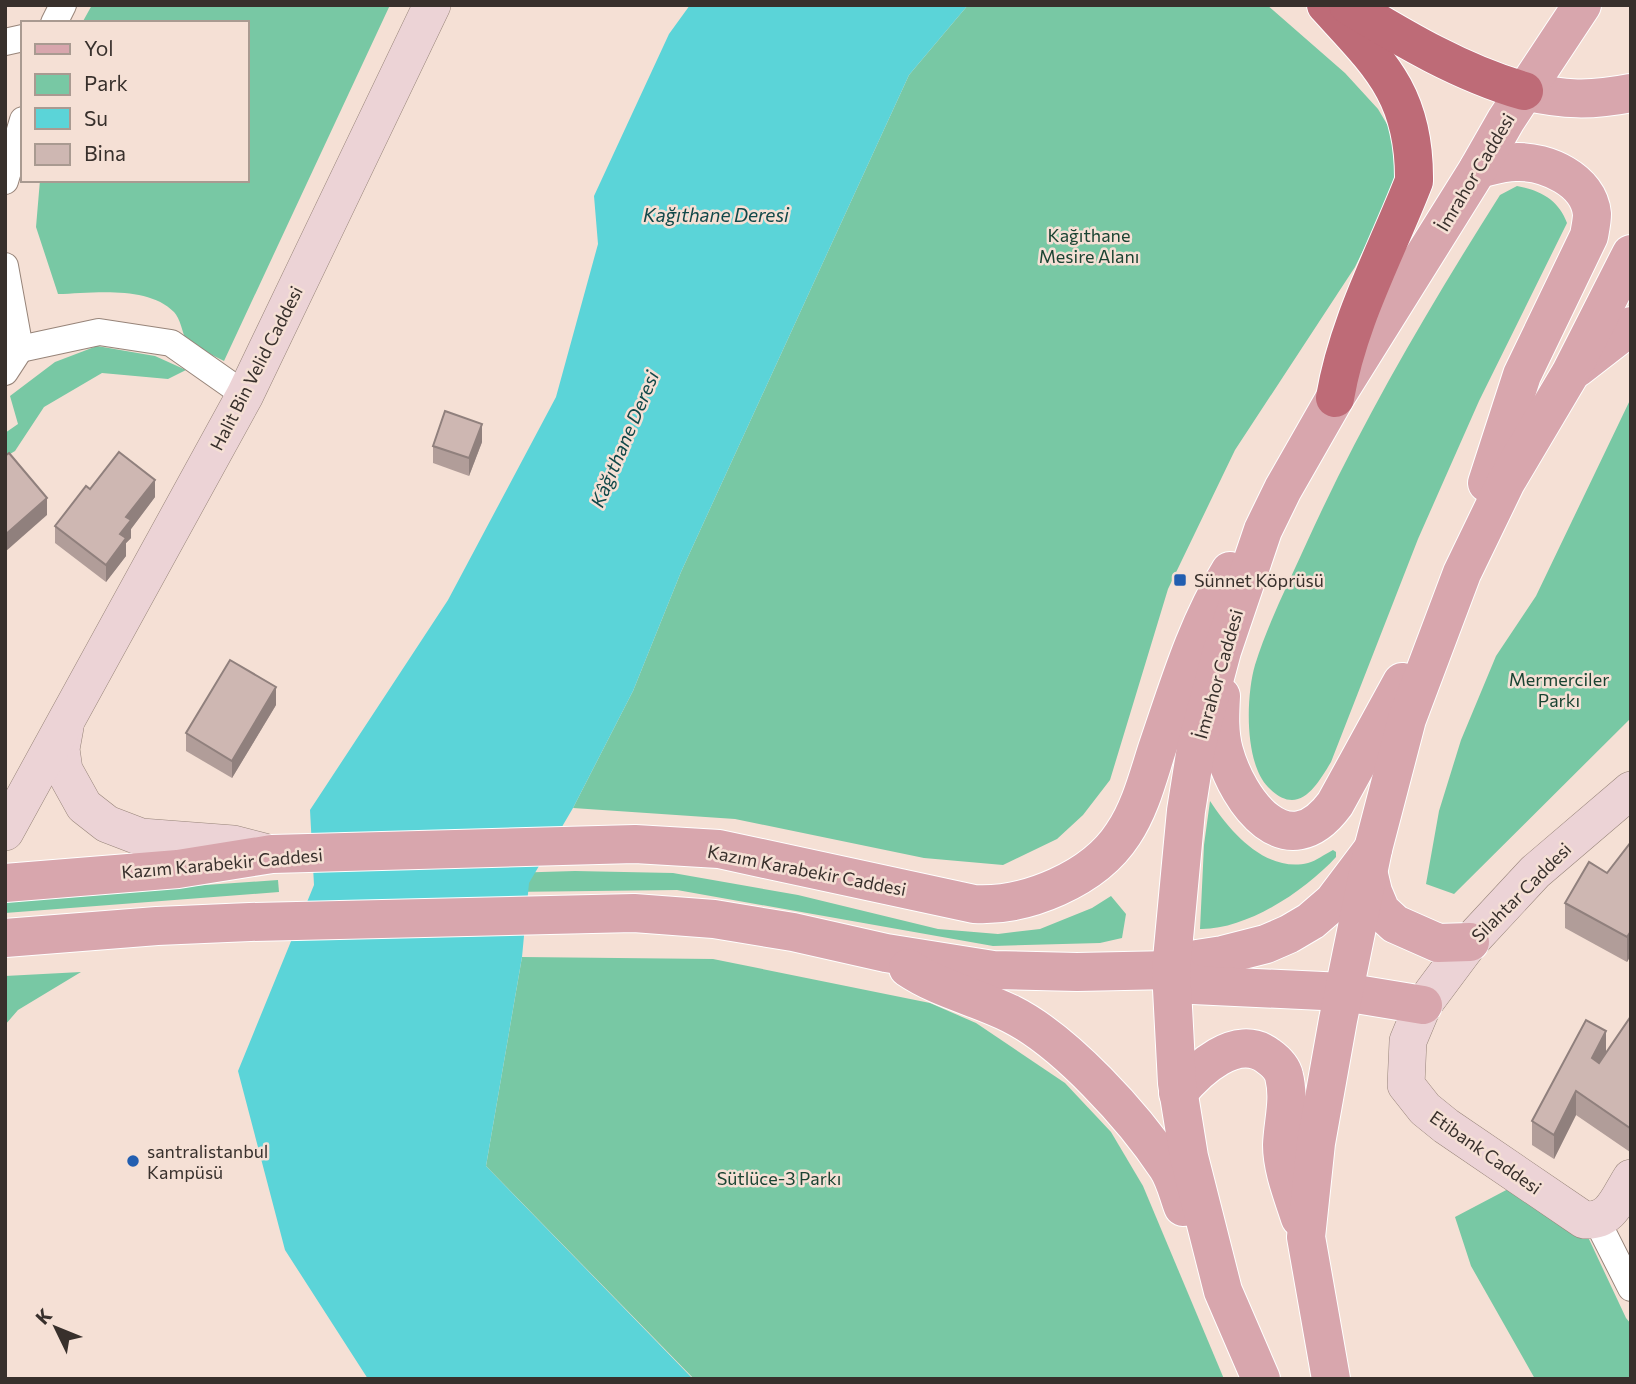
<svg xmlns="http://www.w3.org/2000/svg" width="1636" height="1384" viewBox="0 0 1636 1384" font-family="Commissioner,sans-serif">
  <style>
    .green { fill: #78c8a4 }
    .water { fill: #5bd4d8 }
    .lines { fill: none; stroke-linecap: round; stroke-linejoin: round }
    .street-casing { stroke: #978479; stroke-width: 28 }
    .secondary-casing { stroke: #978479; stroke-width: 38 }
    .primary-casing { stroke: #fff; stroke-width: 40 }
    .highway-casing { stroke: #fff; stroke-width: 40 }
    .street { stroke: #fff; stroke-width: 26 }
    .secondary { stroke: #ecd3d6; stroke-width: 37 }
    .primary { stroke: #d8a6ad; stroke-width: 38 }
    .highway { stroke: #be6b77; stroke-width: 38 }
    .wall { fill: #b19d99 }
    .shaded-wall { fill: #90807d }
    .building { fill: #ceb7b2; stroke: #90807d; stroke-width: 2 }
    .poi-dot { fill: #225eb0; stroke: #f5e0d5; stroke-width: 2.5 }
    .labels { text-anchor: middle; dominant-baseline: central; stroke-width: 5; stroke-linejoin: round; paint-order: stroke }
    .street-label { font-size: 18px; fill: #38302c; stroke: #f5e0d5 }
    .park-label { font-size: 18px; fill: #1a4332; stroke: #f5e0d5 }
    .poi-label { font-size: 18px; fill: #38302c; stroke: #f5e0d5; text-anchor: start }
    .water-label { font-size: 19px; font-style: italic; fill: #114849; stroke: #f5e0d5 }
  </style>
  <rect width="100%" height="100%" fill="#f5e0d5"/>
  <g class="green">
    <path d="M 92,5 L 390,5 L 224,361 L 186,342 C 183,333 180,318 174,312 C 148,285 92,293 58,294 L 36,227 L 40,180 L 247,180 L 247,23 L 82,23 Z"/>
    <polygon points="968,5 1267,5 1345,73 1378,109 1397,141 1400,176 1355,267 1235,450 1168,589 1110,780 1083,815 1057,839 1003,865 924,858 735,819 573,808 633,691 681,572 909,75"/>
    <path d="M 1517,186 C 1540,190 1559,200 1567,223 L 1479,401 L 1418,539 L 1331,762 C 1316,787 1298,818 1268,787 C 1244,762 1246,696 1255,665 C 1268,623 1289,582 1307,542 C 1362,421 1429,307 1500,195 Z"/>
    <polygon points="97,346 155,356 186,370 168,379 102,373 44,407 15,451 5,457 5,433 18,424 10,396 55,362"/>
    <polygon points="1631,398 1631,718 1454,894 1426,884 1439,811 1461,740 1496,656 1536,596"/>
    <path d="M 1210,801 C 1230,832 1266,873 1308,863 C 1316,861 1325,854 1333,850 L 1336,852 L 1336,857 C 1306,890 1247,930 1200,929 L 1204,845 Z"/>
    <polygon points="575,871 673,873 798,895 938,929 998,934 1040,929 1092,908 1111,896 1126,914 1122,938 1100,943 993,946 677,890 505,892 506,873"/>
    <polygon points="278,880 279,892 5,913 5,899"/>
    <polygon points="522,957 713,959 930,1003 976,1023 1065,1083 1111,1132 1143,1186 1224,1379 694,1379 486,1166"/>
    <polygon points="81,972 18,1010 5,1025 5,976"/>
    <polygon points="1512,1187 1588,1237 1626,1318 1631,1324 1631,1379 1535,1379 1471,1266 1455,1217"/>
  </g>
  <polygon class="water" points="690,5 968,5 909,75 681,572 633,691 573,808 529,883 522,957 486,1166 693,1379 368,1379 285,1250 238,1071 314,885 310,810 448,600 556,397 598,244 594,196 669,34"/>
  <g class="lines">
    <defs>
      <g id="street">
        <polyline points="54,23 63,5"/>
        <polyline points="5,42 23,38"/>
        <polyline points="5,181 23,120"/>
        <polyline points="5,266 20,349 99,332 171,343 245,395"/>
        <polyline points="5,372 20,349"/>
        <polyline points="1597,1221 1631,1288"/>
      </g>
      <g id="secondary">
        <polyline points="65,727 61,749 64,770 84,806 107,824 141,837 233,844 264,852"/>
        <path d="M 1631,790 L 1535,872 L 1470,942 L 1423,1005 L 1408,1041 L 1406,1085 L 1425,1109 L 1446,1126 L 1584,1220 C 1612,1222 1618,1198 1631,1178"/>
        <polyline points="5,832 245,395 432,5"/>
      </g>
      <g id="primary">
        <path d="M 1524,91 C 1564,100 1590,101 1631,93"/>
        <path d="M 1478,169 C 1491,166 1504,162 1516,162 C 1546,161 1589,180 1592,214 C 1592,221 1590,230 1589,236 L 1522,375 L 1487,483"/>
        <polyline points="1577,368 1631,326"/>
        <path d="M 1221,696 C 1220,714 1219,733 1224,751 C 1238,802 1287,869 1335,804 L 1402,682"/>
        <polyline points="1368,871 1373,892 1381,911 1395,924 1438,943 1470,942"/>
        <path d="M 5,883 L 178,869 L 272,854 L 635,844 L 719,849 L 974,904 C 1026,907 1094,879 1123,834 C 1140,809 1148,777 1157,749 C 1178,688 1196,626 1230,571"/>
        <polyline points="5,938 157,926 250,922 634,913 714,919 793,932 886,953 993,970 1077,972 1171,970 1197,959 1223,955 1266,944 1289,934 1311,921 1333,902 1373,849"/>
        <path d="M 908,968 C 939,989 977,997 1011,1014 C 1065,1041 1134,1117 1167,1167 C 1175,1179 1178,1194 1183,1207"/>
        <polyline points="1171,970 1193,985 1344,992 1423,1005"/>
        <path d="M 1178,1093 C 1197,1070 1237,1032 1268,1056 C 1275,1061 1282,1067 1284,1076 C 1290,1099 1283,1122 1282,1145 C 1282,1169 1293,1196 1300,1218"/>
        <polyline points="1261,1379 1223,1291 1189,1157 1177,1083 1171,970 1186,811 1196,748 1222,651 1263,530 1283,489 1335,398 1478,169 1506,120 1582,5"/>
        <polyline points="1331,1379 1306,1237 1316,1143 1338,1020 1373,849 1407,719 1462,573 1506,482 1570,374 1631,254"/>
      </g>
      <g id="highway">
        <path d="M 1326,5 C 1380,64 1415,95 1414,181 C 1386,253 1348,321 1335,398"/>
        <path d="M 1348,5 C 1404,39 1461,73 1524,91"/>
      </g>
    </defs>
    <use href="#street" class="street-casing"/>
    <use href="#secondary" class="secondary-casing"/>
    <use href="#primary" class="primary-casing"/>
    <use href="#highway" class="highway-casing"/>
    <use href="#street" class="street"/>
    <use href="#secondary" class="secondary"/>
    <use href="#primary" class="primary"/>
    <use href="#highway" class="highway"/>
  </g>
  <g class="wall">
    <polygon points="482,442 469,476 433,463 433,446"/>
    <polygon points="90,489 155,497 131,529 131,538 126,543 126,556 106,582 55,543 55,526"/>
    <polygon points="276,705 232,778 186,751 186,733"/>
    <polygon points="1631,842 1631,955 1627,962 1565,928 1565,903 1607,873"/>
    <polygon points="1631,1016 1630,1152 1576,1115 1554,1159 1532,1145 1532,1121 1606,1053"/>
  </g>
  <g class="shaded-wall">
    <polygon points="482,424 482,442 469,476 469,458"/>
    <polygon points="155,480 155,497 131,529 131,538 126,543 126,556 106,582 106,565 120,534 126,517"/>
    <polygon points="47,498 47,515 5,552 5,535"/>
    <polygon points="276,687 276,705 232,778 232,761"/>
    <polygon points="1631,931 1631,955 1627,962 1627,937"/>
    <polygon points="1606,1031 1606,1055 1592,1082 1592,1058"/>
    <polygon points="1576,1091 1576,1115 1554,1159 1554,1135"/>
  </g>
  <g class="building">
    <polygon points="445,411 482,424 469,458 433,446"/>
    <polygon points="119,452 155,480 126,517 131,520 120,534 126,538 106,565 55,526 86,486 90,489"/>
    <polygon points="9,453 47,498 5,535 5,456"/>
    <polygon points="230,660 276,687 232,761 186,733"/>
    <polygon points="1631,842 1631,931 1627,937 1565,903 1589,862 1607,873"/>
    <polygon points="1631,1016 1630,1128 1576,1091 1554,1135 1532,1121 1586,1020 1606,1031 1592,1058 1599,1063"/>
  </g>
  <g class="poi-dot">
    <rect x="1173" y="573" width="14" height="14" rx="3.5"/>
    <circle cx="133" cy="1161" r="7"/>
  </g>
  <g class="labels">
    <g class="street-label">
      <text transform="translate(1475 172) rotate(-59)">İmrahor Caddesi</text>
      <text transform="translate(256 368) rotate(-63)">Halit Bin Velid Caddesi</text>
      <text transform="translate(1218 674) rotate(-74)">İmrahor Caddesi</text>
      <text transform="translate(222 863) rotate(-5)">Kazım Karabekir Caddesi</text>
      <text transform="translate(807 870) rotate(11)">Kazım Karabekir Caddesi</text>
      <text transform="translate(1521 892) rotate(-45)">Silahtar Caddesi</text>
      <text transform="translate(1486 1152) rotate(35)">Etibank Caddesi</text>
    </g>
    <g class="park-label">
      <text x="1089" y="235">Kağıthane<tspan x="1089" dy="21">Mesire Alanı</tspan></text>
      <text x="1559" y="679">Mermerciler<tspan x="1559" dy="21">Parkı</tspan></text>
      <text x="779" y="1178">Sütlüce-3 Parkı</text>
    </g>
    <g class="poi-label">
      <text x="1194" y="580">Sünnet Köprüsü</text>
      <text x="147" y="1151">santralistanbul<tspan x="147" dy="21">Kampüsü</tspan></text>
    </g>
    <g class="water-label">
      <text x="716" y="214">Kağıthane Deresi</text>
      <text transform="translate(624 439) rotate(-67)">Kâğıthane Deresi</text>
    </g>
  </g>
  <rect width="1636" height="1384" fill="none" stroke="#38302c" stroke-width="14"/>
  <rect x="21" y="21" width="228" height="161" fill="#f5e0d5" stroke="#a99a91" stroke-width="2"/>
  <rect x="35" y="44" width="35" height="10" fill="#d8a6ad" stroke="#a99a91" stroke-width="2"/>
  <text x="84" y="56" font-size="21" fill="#38302c">Yol</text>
  <rect x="35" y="74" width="35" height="21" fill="#78c8a4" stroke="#a99a91" stroke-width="2"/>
  <text x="84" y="91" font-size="21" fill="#38302c">Park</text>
  <rect x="35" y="108" width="35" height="21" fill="#5bd4d8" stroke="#a99a91" stroke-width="2"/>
  <text x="84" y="126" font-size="21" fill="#38302c">Su</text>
  <rect x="35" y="144" width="35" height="21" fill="#ceb7b2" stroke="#a99a91" stroke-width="2"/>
  <text x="84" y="161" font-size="21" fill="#38302c">Bina</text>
  <g transform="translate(56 1328) rotate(313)" stroke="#f5e0d5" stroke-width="5" paint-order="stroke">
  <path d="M0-5L12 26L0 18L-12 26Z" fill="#38302c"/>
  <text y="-10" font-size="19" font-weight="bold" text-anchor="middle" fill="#38302c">K</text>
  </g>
</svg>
